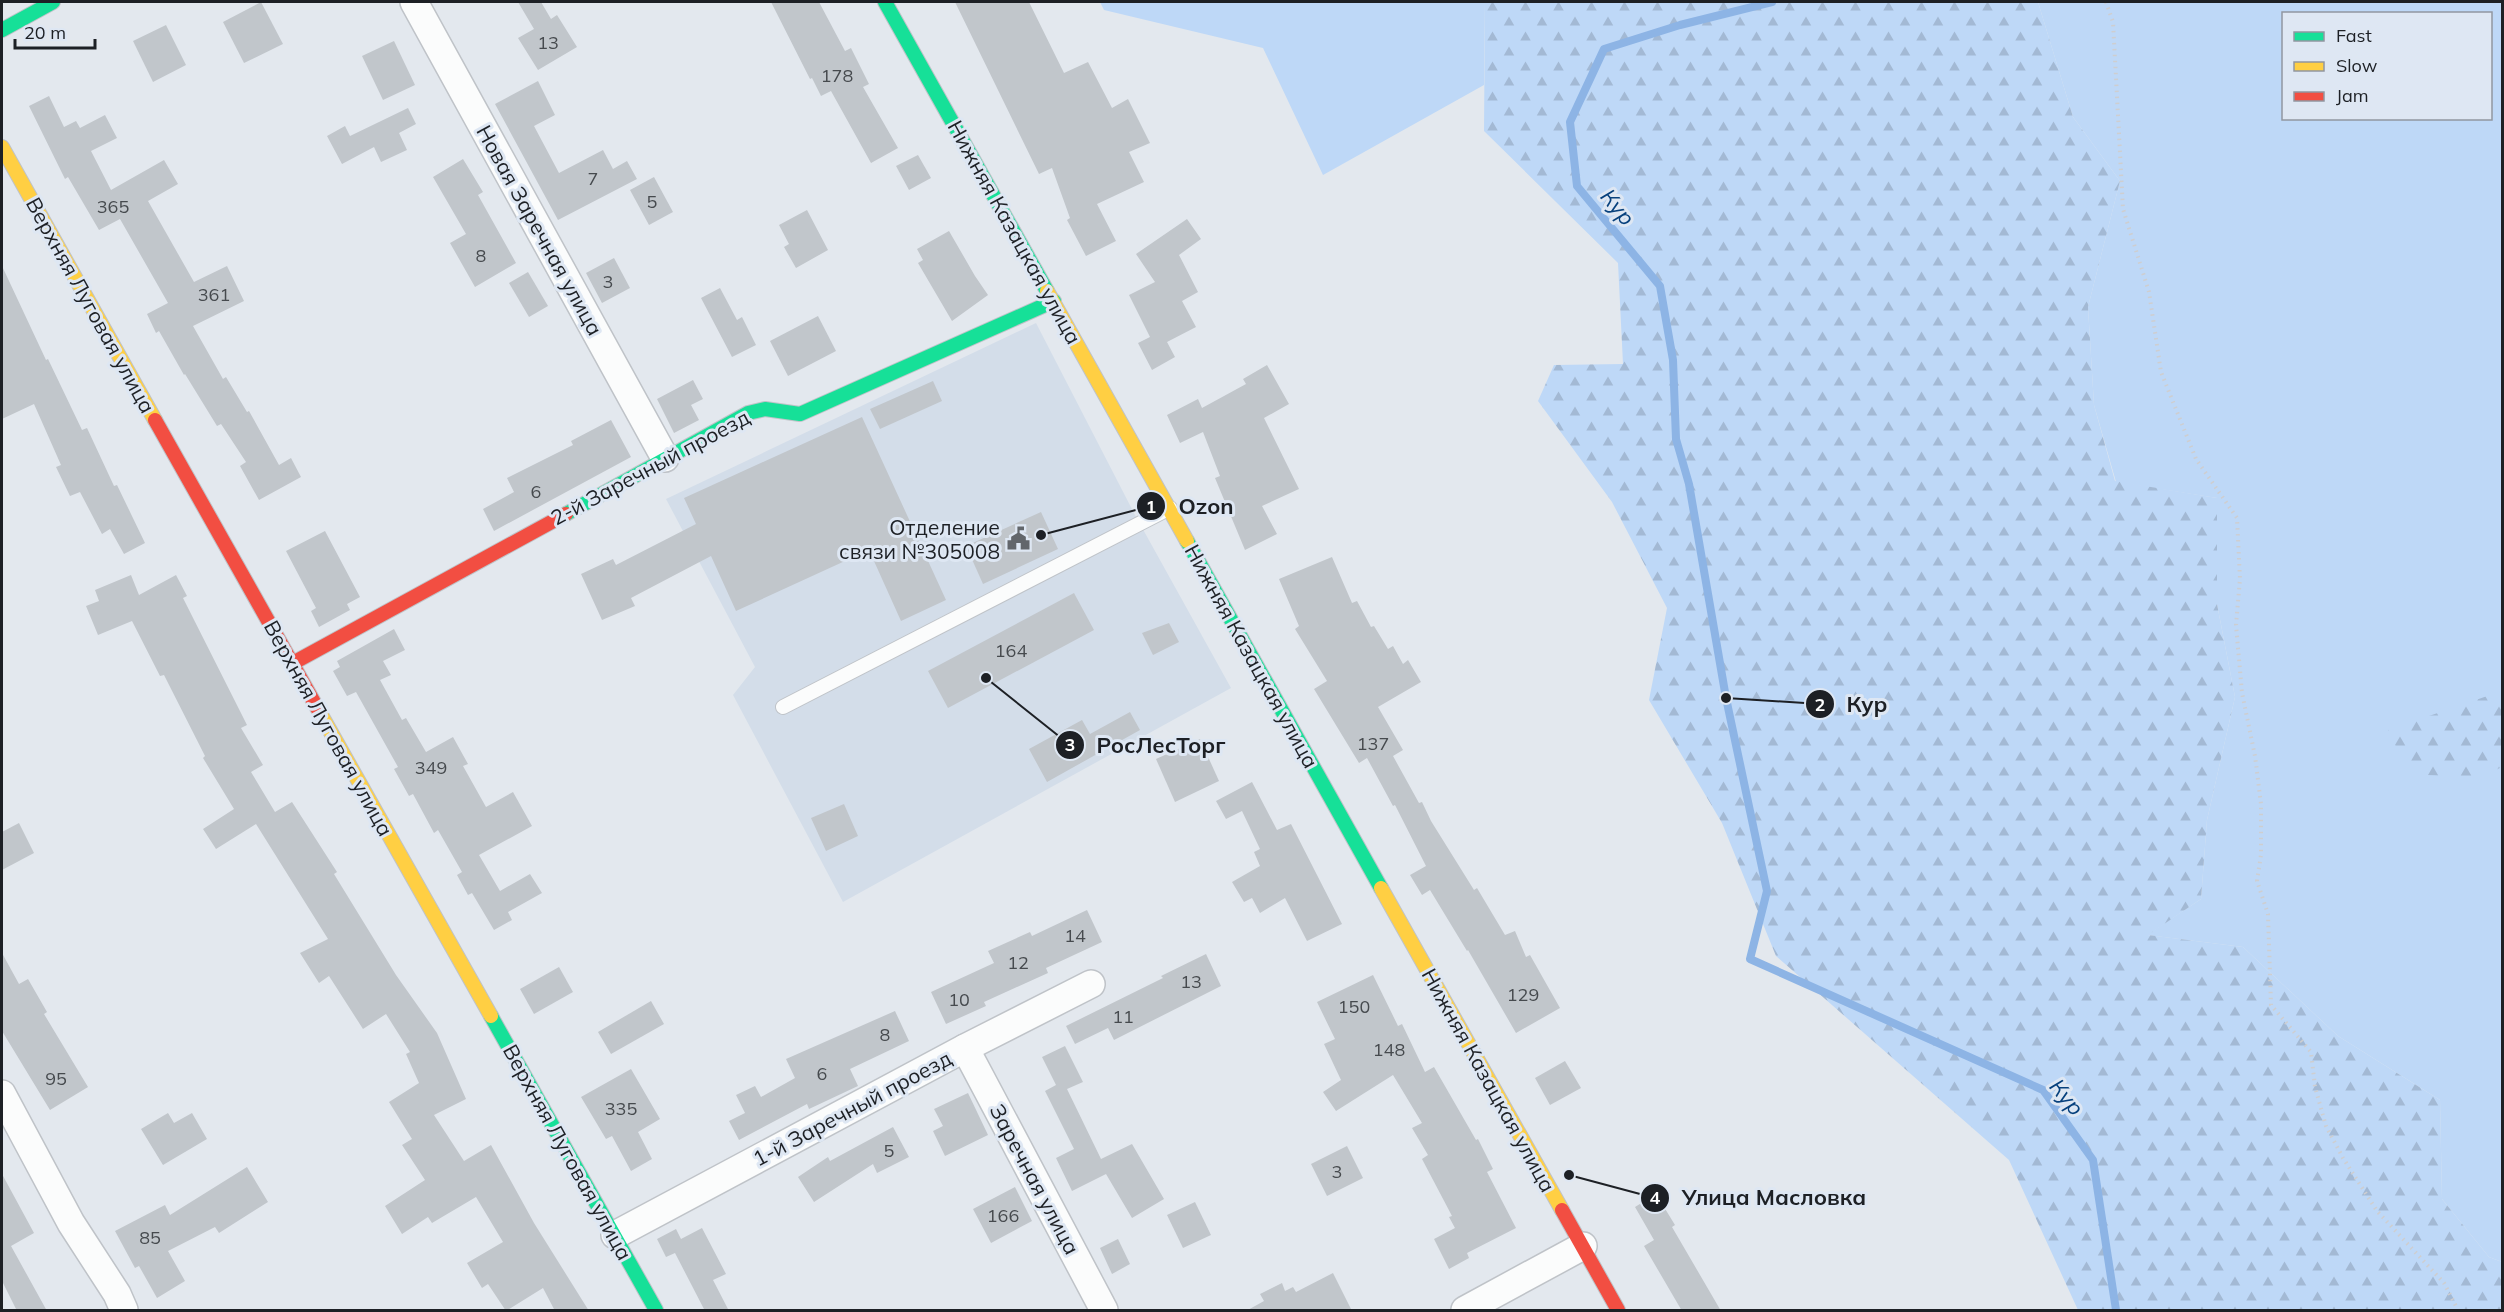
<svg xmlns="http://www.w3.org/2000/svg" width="2504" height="1312" viewBox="0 0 2504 1312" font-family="Mulish,sans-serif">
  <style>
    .built { fill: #d3dde9 }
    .green { fill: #bed8f7; fill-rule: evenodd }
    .forest { fill: url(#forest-firs) }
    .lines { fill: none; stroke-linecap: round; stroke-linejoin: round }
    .stream { stroke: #8db4e5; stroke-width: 8 }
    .building { fill: #c1c6cb }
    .lane-casing { stroke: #bfc3c8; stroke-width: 16 }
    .street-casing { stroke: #bfc3c8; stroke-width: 30 }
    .fast-casing { stroke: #bfc3c8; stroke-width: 16 }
    .slow-casing { stroke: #bfc3c8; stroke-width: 16 }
    .jam-casing { stroke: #bfc3c8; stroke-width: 16 }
    .path { stroke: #ceced0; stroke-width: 4; stroke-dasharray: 1.5 4.5; stroke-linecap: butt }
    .lane { stroke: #fbfcfc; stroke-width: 14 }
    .street { stroke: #fbfcfc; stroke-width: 27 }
    .fast { stroke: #16e098; stroke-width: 14 }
    .slow { stroke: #ffcf43; stroke-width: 14 }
    .jam { stroke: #f24e42; stroke-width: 14 }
    .labels { text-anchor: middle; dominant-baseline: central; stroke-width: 6; stroke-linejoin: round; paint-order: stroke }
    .number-label { font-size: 18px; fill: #464a4e }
    .street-label { font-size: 21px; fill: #1d2025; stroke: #dee7f3 }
    .poi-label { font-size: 21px; fill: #1d2025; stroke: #dee7f3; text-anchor: end }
    .water-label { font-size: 22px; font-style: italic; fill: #07417d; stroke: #dee7f3 }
    .leader { fill: none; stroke: #1d2025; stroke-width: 2 }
    .callout-dot { fill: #1d2025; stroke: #dee7f3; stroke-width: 2 }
    .mark-label { font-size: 18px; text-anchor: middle; font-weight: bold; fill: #fff }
    .callout-label { font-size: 22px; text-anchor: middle; font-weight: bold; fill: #1d2025; stroke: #dee7f3; stroke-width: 6; stroke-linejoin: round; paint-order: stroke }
  </style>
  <defs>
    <pattern id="forest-firs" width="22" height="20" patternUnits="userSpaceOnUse" patternTransform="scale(1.5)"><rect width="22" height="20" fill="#bed8f7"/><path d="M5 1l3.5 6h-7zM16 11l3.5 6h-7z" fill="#a3b9d4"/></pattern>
  </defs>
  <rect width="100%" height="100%" fill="#e3e8ee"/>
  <polygon class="built" points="1036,323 1135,515 1231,688 843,902 733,695 755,667 666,499"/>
  <g class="green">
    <polygon points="1100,2 1485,2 1484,85 1323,175 1263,48 1104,10"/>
    <path d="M 2038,2 L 2502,2 L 2502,1262 L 2489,1257 L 2442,1199 L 2440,1100 L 2338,1036 L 2243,947 L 2147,935 L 2201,899 L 2207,820 L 2235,697 L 2217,604 L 2217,498 L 2116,482 L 2094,405 L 2088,307 L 2120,181 L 2073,117 ZM 2284,14 L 2490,14 L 2490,118 L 2284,118 Z"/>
  </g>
  <g class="forest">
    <polygon points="1485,2 2038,2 2073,117 2120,181 2088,307 2094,405 2115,481 2217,498 2217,604 2235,697 2207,820 2201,899 2148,935 2243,947 2338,1036 2440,1100 2442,1199 2489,1257 2502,1262 2502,1310 2078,1310 2009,1160 1776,956 1722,823 1649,700 1667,608 1612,502 1538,401 1554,365 1623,364 1618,263 1484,131"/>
    <polygon points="2502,691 2502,767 2479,778 2409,774 2388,730"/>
  </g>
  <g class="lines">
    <polyline class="stream" points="1772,2 1680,25 1604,49 1570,122 1577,186 1660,286 1673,360 1676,439 1689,484 1726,698 1767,891 1750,959 2043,1090 2093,1160 2116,1310"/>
  </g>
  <g class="building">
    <polygon points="261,2 283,44 244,63 223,22"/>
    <polygon points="518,2 541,2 551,19 557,15 577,47 538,70 518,38 534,29"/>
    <polygon points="771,2 819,2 845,51 851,48 869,84 863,87 898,148 871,163 831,91 821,96 812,78 810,79"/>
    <polygon points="955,2 1029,2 1064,73 1088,62 1112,108 1128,99 1150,143 1129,152 1144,182 1097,204 1116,241 1086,256 1067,220 1070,218 1052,168 1039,174"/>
    <polygon points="166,25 186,65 153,82 133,41"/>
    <polygon points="394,41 415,85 383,100 362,56"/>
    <polygon points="538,81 555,115 534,126 559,173 603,150 613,169 627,161 637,179 558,220 495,104"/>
    <polygon points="49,96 64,127 76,121 80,128 105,115 117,138 91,151 111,190 164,160 178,184 148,201 194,282 227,266 244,301 193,326 223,379 226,377 247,412 249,411 279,465 291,458 301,477 259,500 240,466 246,462 221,424 217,426 185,374 184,375 159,331 156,333 147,314 168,303 120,219 99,230 68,177 65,179 29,106"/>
    <polygon points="408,108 416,124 399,133 407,150 381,162 374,147 342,164 327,136 345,126 350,136"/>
    <polygon points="918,155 931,178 909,190 896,166"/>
    <polygon points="463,159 483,192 478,195 516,263 475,287 450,243 466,234 433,177"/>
    <polygon points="654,177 673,212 649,225 630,190"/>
    <polygon points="807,210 828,250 796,268 784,247 789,244 779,225"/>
    <polygon points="1187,219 1201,239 1179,255 1198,292 1182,301 1196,327 1167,342 1175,357 1152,370 1138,343 1150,337 1129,295 1155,282 1136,254"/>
    <polygon points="949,231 975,276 988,295 952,321 918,263 923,260 917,249"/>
    <polygon points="614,258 630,288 602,303 586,273"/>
    <polygon points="2,266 46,360 48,359 82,430 87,428 114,486 117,485 145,543 124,554 110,529 102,534 80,492 70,496 56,467 61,465 34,404 2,419"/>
    <polygon points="528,272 548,306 529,317 509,283"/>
    <polygon points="720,288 737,320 742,317 756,345 732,357 701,298"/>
    <polygon points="818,316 836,351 788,376 770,341"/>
    <polygon points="1267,365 1289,404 1264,418 1299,489 1262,506 1277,534 1245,550 1215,478 1220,476 1203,432 1180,443 1167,415 1198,399 1202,408 1246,384 1243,379"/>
    <polygon points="693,380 703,399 691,405 699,420 674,433 657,399"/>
    <polygon points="933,381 942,401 880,429 870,409"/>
    <polygon points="862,417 946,600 901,621 869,550 736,611 711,556 631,598 635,606 602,620 581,574 613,559 616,565 696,524 684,498"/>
    <polygon points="611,420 631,457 494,531 483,509 514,492 507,478 573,445 571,441"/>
    <polygon points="1041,512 1058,549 983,584 966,546"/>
    <polygon points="325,531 360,597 347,604 350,610 319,627 311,611 316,608 286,551"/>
    <polygon points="1332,557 1352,603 1357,601 1371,627 1374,626 1388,649 1393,646 1403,664 1408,660 1421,682 1378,707 1403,750 1393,756 1419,803 1422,802 1431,821 1474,890 1477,888 1505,935 1515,931 1526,957 1530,955 1560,1008 1516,1033 1468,950 1467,951 1430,890 1422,895 1410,875 1426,866 1395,805 1393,806 1367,758 1359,763 1314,689 1327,681 1295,629 1299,626 1279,579"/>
    <polygon points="131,575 139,595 176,575 187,596 183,598 247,725 241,728 263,765 251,772 275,812 292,802 337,872 334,874 396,975 437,1033 466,1099 434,1115 464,1161 491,1145 534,1223 589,1311 555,1311 543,1288 506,1311 488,1284 482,1288 467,1263 503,1242 476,1197 432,1223 428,1217 402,1234 385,1206 425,1180 402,1145 412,1139 389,1102 419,1083 406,1054 410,1052 386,1014 363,1029 329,976 319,983 300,953 328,939 256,824 216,849 203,829 234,809 203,758 205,756 164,675 160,676 132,621 98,635 86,606 99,601 95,590"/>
    <polygon points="1074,593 1094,630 948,708 928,671"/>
    <polygon points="1169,623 1179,642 1153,655 1142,633"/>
    <polygon points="394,629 405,650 383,661 391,675 380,680 402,720 406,718 426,752 453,737 468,764 463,766 486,807 513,792 532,826 479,855 500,891 530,874 542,893 508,912 512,920 494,930 472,893 468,895 457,875 462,872 438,830 434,833 413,794 409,796 394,769 398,767 356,692 347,696 333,671 340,667 337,661"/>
    <polygon points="1130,712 1140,730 1047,782 1029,749 1082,720 1090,734"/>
    <polygon points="1200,739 1219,781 1175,802 1156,759"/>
    <polygon points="1252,782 1277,830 1291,824 1342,924 1307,941 1285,898 1260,913 1252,898 1244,902 1232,882 1260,866 1254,852 1260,849 1242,811 1226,819 1216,801"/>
    <polygon points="844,804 858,836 826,851 811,818"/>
    <polygon points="19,823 34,853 2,870 2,832"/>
    <polygon points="1087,910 1102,942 1046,968 1048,973 984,1002 986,1006 946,1024 931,992 994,963 988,951 1030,932 1032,936"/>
    <polygon points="2,953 19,984 28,979 47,1012 44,1014 88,1087 50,1110 2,1031"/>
    <polygon points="1206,954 1221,986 1114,1040 1108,1028 1075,1044 1066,1026 1163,978 1161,976"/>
    <polygon points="559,967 573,992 534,1014 520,989"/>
    <polygon points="1373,975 1398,1026 1402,1024 1425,1072 1434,1067 1476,1140 1478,1139 1493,1169 1487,1172 1516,1228 1467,1253 1469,1258 1449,1269 1434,1239 1455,1228 1449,1217 1452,1216 1422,1159 1428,1155 1412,1128 1422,1123 1393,1075 1336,1111 1323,1092 1341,1080 1324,1044 1335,1039 1317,1002"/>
    <polygon points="651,1001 664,1024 611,1054 598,1032"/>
    <polygon points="895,1011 909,1041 850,1069 858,1086 809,1109 807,1104 739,1140 729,1121 745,1113 736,1095 755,1086 761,1097 795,1078 786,1059"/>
    <polygon points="1065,1046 1083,1082 1067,1089 1101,1159 1132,1144 1164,1199 1132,1218 1106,1174 1072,1191 1056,1158 1074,1149 1045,1091 1056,1085 1042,1057"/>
    <polygon points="1565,1061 1581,1088 1550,1105 1535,1078"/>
    <polygon points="631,1069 660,1119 638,1132 652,1159 631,1171 612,1136 606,1139 581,1097"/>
    <polygon points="968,1093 988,1135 945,1156 933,1131 943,1126 934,1109"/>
    <polygon points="168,1113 174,1123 192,1113 207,1139 163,1165 141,1129"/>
    <polygon points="893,1127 909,1157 877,1173 873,1164 814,1202 798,1177 828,1157 830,1161"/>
    <polygon points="1347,1146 1363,1178 1327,1196 1311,1164"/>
    <polygon points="247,1167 268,1202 219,1233 215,1227 168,1251 185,1281 157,1298 139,1266 135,1268 115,1231 165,1205 170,1215"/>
    <polygon points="2,1174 34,1233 11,1246 47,1311 17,1311 2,1281"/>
    <polygon points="1015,1187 1032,1221 991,1243 973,1209"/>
    <polygon points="1656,1194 1675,1225 1672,1227 1721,1311 1682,1311 1644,1246 1654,1240 1635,1207"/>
    <polygon points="1195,1202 1211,1235 1183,1248 1167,1215"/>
    <polygon points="702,1228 726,1274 713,1280 729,1311 705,1311 675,1253 666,1257 657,1239 676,1229 681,1239"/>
    <polygon points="1118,1239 1130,1264 1112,1274 1100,1248"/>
    <polygon points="1333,1273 1352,1311 1246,1311 1264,1301 1260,1294 1282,1283 1285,1291 1293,1287 1296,1292"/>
  </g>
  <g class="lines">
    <defs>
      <polyline id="lane" points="783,707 1170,508"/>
      <g id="street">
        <polyline points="414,2 665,458"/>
        <polyline points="965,1048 1104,1310"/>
        <polyline points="2,1094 71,1223 117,1294 124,1310"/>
        <polyline points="615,1235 965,1048 1091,984"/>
        <polyline points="1465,1310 1583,1246"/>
      </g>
      <g id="fast">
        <polyline points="885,2 1047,291"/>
        <polyline points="2,30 53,2"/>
        <polyline points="566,514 748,413 765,409 800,414 1054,301"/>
        <polyline points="1187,541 1381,888"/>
        <polyline points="491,1016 656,1310"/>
      </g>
      <g id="slow">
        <polyline points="2,147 155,420"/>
        <polyline points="1047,291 1187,541"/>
        <polyline points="320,713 491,1016"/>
        <polyline points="1381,888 1562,1210"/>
      </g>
      <g id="jam">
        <polyline points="155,420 320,713"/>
        <polyline points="293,663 566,514"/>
        <polyline points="1562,1210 1618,1310"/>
      </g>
    </defs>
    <use href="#lane" class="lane-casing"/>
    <use href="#street" class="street-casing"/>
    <use href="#fast" class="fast-casing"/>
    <use href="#slow" class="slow-casing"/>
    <use href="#jam" class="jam-casing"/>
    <polyline class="path" points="2106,2 2113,22 2123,209 2149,292 2161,372 2196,459 2237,518 2240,579 2236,625 2242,693 2255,756 2261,804 2261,855 2257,881 2268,914 2271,1005 2311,1052 2315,1087 2326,1126 2343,1158 2377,1211 2444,1283 2458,1310"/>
    <use href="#lane" class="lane"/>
    <use href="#street" class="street"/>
    <use href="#fast" class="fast"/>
    <use href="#slow" class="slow"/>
    <use href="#jam" class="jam"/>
  </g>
  <defs>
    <symbol id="civic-bare" viewBox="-9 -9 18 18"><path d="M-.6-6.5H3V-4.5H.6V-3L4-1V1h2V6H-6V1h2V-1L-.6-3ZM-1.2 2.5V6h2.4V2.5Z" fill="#62666b" stroke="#dee7f3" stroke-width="2.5" paint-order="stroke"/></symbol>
  </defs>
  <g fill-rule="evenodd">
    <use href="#civic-bare" x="1002" y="522" width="33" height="33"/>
  </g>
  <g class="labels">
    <g class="number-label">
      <text x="548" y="42">13</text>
      <text x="837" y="75">178</text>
      <text x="593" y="178">7</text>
      <text x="652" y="201">5</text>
      <text x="113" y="206">365</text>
      <text x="481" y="255">8</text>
      <text x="608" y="281">3</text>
      <text x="214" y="294">361</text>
      <text x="536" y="491">6</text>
      <text x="1011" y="650">164</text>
      <text x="1373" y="743">137</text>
      <text x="431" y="767">349</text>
      <text x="1075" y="935">14</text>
      <text x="1018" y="962">12</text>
      <text x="1191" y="981">13</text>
      <text x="1523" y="994">129</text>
      <text x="959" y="999">10</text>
      <text x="1354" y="1006">150</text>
      <text x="1123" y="1016">11</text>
      <text x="885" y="1034">8</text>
      <text x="1389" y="1049">148</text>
      <text x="822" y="1073">6</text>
      <text x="56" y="1078">95</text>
      <text x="621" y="1108">335</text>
      <text x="889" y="1150">5</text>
      <text x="1337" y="1171">3</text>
      <text x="1003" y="1215">166</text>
      <text x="150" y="1237">85</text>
    </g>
    <g class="street-label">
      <text transform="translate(540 230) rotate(61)">Новая Заречная улица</text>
      <text transform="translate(1015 232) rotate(61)">Нижняя Казацкая улица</text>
      <text transform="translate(91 305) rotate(61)">Верхняя Луговая улица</text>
      <text transform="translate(650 467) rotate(-28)">2-й Заречный проезд</text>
      <text transform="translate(1252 656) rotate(61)">Нижняя Казацкая улица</text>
      <text transform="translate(329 728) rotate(61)">Верхняя Луговая улица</text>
      <text transform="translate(1489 1080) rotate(61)">Нижняя Казацкая улица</text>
      <text transform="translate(852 1108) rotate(-28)">1-й Заречный проезд</text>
      <text transform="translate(568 1152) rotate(61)">Верхняя Луговая улица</text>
      <text transform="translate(1035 1179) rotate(62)">Заречная улица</text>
    </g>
    <g class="poi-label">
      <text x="1000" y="527">Отделение<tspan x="1000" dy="24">связи №305008</tspan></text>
    </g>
    <g class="water-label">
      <text transform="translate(1618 207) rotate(50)">Кур</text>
      <text transform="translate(2067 1097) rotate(50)">Кур</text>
    </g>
  </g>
  <path class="leader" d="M1041 535L1151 506M1726 698L1820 704M986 678L1070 745M1569 1175L1655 1198"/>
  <g class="callout-dot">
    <circle cx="1041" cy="535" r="6"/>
    <circle cx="1726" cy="698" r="6"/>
    <circle cx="986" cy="678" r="6"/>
    <circle cx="1569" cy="1175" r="6"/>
    <circle cx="1151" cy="506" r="15"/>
    <circle cx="1820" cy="704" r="15"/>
    <circle cx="1070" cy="745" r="15"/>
    <circle cx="1655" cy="1198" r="15"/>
  </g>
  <g class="mark-label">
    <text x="1151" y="513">1</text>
    <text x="1820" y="711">2</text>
    <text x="1070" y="751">3</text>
    <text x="1655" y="1204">4</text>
  </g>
  <g class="callout-label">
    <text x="1206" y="514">Ozon</text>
    <text x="1867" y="712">Кур</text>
    <text x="1161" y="753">РосЛесТорг</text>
    <text x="1774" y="1205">Улица Масловка</text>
  </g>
  <rect width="2504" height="1312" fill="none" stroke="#1d2025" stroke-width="6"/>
  <rect x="2282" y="12" width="210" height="108" fill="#dee7f3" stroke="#9197a1" stroke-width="1.5"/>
  <rect x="2294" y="32" width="30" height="9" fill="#16e098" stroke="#9197a1" stroke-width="1.5"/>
  <text x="2336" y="42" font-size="18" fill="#1d2025">Fast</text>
  <rect x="2294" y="62" width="30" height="9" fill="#ffcf43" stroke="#9197a1" stroke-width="1.5"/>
  <text x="2336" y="72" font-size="18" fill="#1d2025">Slow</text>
  <rect x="2294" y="92" width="30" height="9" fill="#f24e42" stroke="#9197a1" stroke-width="1.5"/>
  <text x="2336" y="102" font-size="18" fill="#1d2025">Jam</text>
  <path d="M15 39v9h80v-9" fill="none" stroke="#1d2025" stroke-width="3"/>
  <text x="24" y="39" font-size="18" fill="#1d2025" stroke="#dee7f3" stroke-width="4.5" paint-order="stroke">20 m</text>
</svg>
